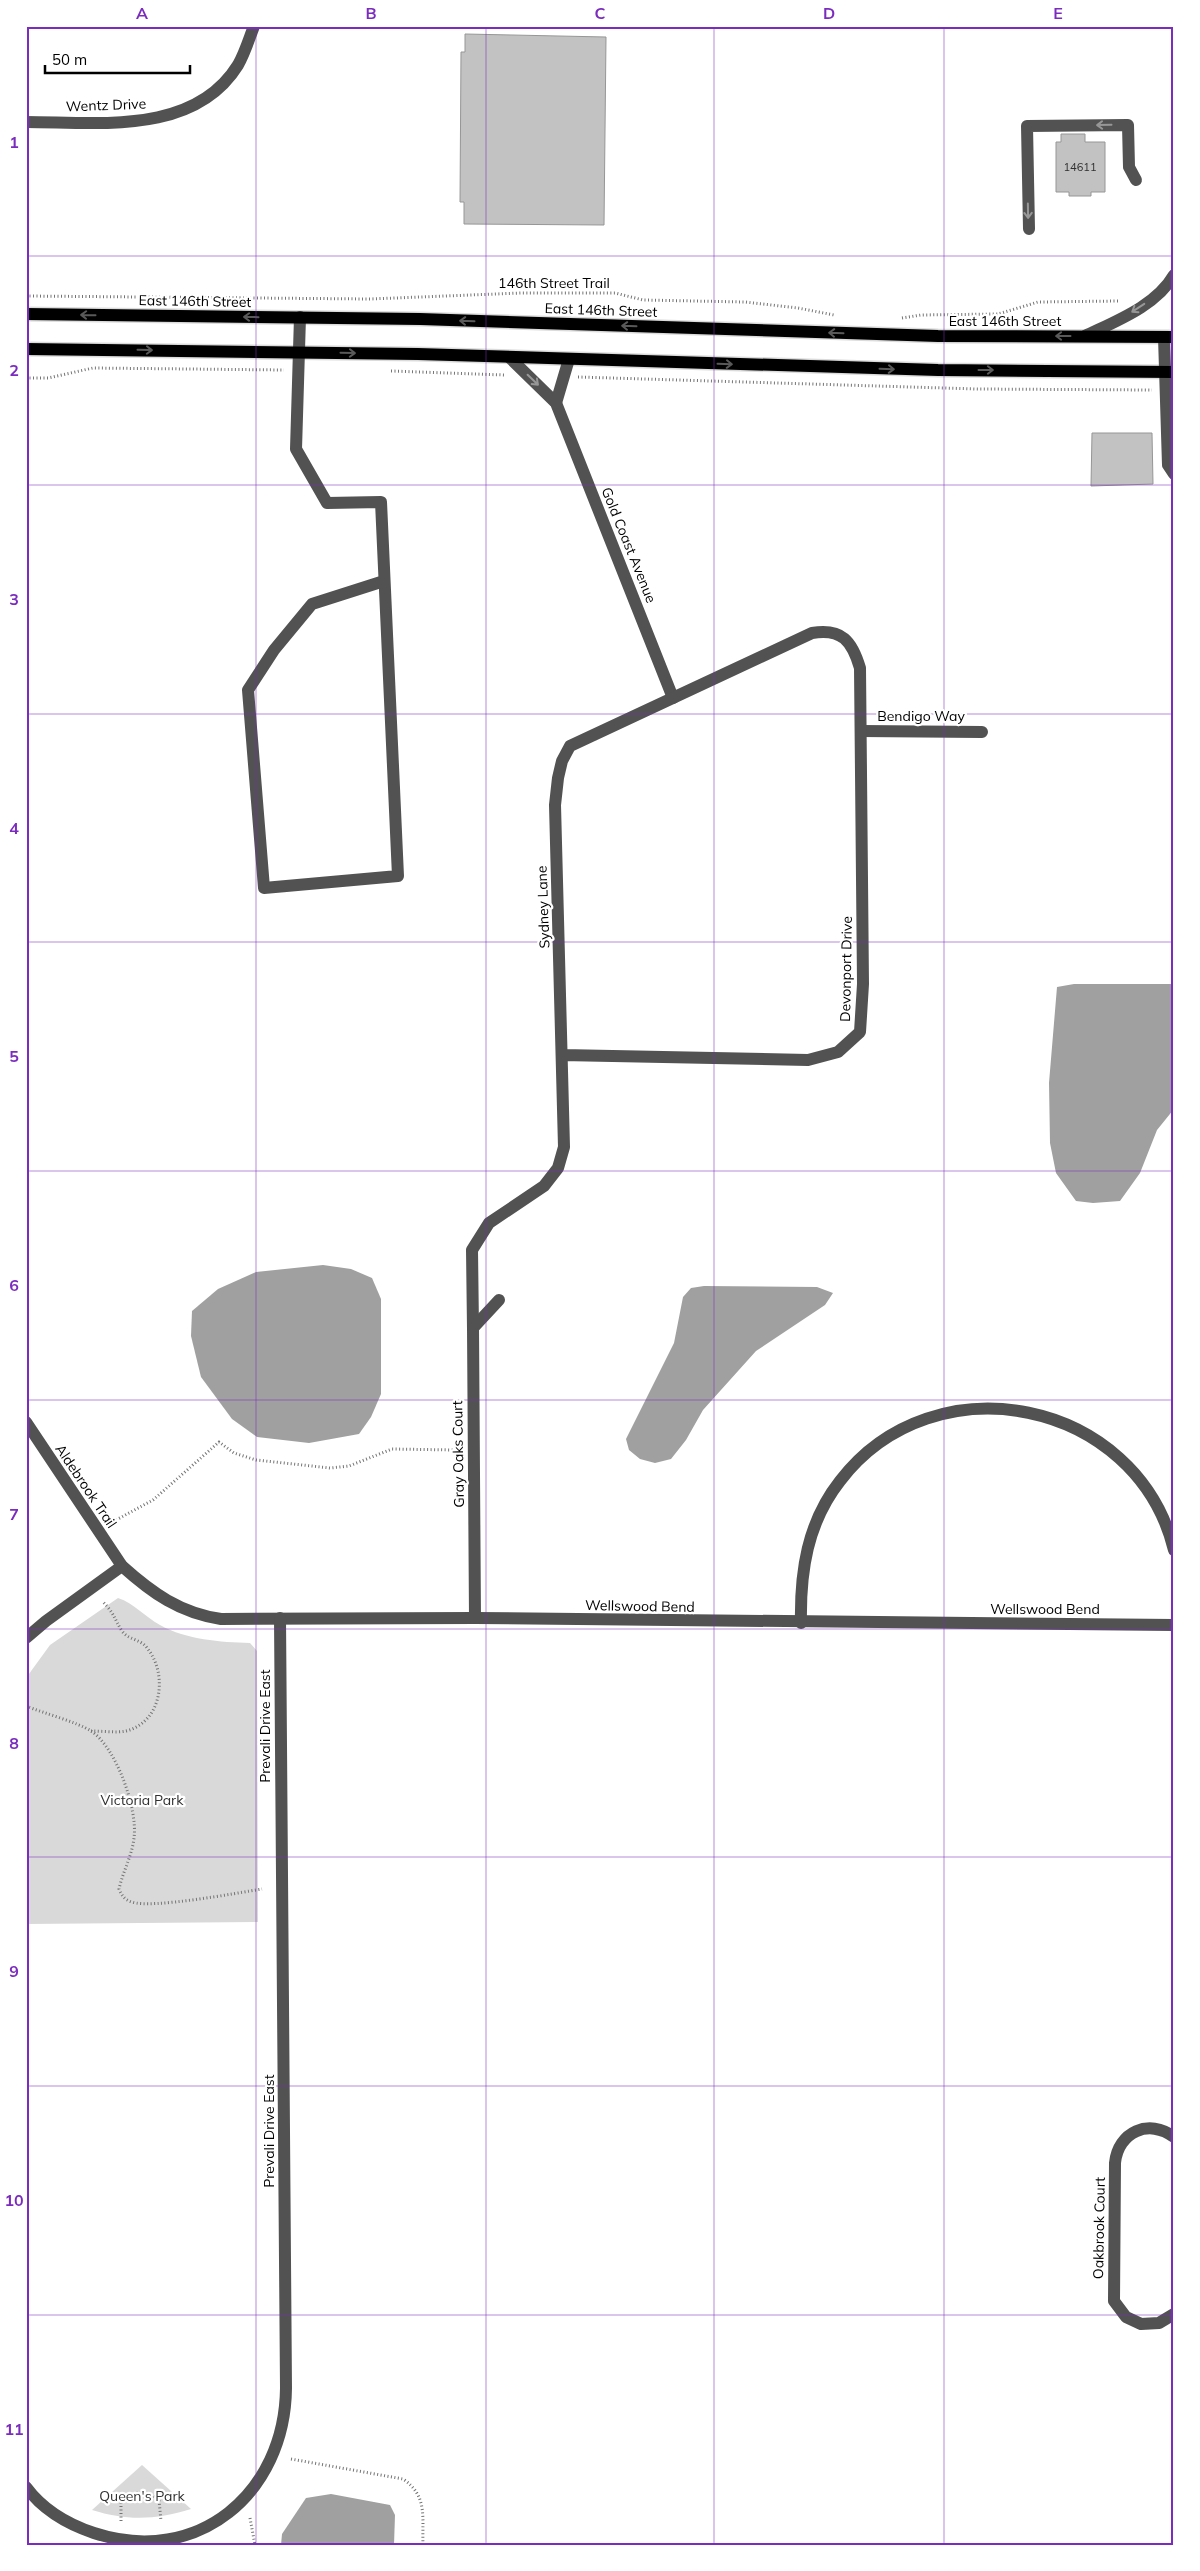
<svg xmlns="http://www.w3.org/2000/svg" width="1200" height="2571" viewBox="0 0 1200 2571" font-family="Mulish,sans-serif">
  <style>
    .green { fill: #d9d9d9 }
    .water { fill: #a0a0a0 }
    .building { fill: #c2c2c2; stroke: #969696 }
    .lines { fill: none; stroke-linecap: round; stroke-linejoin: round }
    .major-casing { stroke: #dbdbdb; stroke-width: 15 }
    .path { stroke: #747474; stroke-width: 3; stroke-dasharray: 1 2.5; stroke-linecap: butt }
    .minor { stroke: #525252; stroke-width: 12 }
    .major { stroke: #000; stroke-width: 12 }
    .oneway { stroke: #979797 }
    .oneway2 { stroke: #595959 }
    .grid { fill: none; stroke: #7b2cbf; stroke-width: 1; stroke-opacity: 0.55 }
    .labels { text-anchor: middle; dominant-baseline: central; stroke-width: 4.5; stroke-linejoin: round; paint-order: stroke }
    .number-label { font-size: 11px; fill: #303030 }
    .street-label { font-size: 14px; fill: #000; stroke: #fff }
    .park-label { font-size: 14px; fill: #303030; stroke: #fff }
    .neatline { fill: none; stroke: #7b2cbf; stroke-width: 2 }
    .grid-label { font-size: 16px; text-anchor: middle; font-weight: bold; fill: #7b2cbf }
  </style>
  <rect width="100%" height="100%" fill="#fff"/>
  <g class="green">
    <path d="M 118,1598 C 134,1603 145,1617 160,1625 C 187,1640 220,1642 250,1643 L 257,1651 L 258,1922 L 26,1924 L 26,1678 L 50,1645 Z"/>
    <path d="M 142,2465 L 191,2509 C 156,2520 127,2521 92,2510 Z"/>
  </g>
  <g class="water">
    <polygon points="1074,984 1174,984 1174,1109 1157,1130 1140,1173 1120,1201 1093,1203 1076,1201 1056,1173 1050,1143 1049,1083 1057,987"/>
    <polygon points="323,1265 351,1269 372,1278 381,1299 381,1394 371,1417 359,1434 309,1443 257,1437 232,1419 201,1377 191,1336 192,1311 218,1289 256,1272"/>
    <polygon points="704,1286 817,1287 833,1293 825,1305 756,1351 703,1410 686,1440 671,1459 655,1463 640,1459 629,1450 626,1439 674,1343 683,1297 691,1288"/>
    <polygon points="331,2494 390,2505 395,2515 394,2545 281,2545 282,2534 306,2498"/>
  </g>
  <g class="building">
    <polygon points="465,34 606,37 604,225 464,224 464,202 460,202 461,52 465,52"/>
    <polygon points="1061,134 1085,134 1085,142 1105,142 1105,192 1091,192 1091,196 1069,196 1069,192 1056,192 1056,142 1061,142"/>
    <polygon points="1092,433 1152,433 1153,484 1091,486"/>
  </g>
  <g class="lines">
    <defs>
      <g id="major">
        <polyline points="26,314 420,319 938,336 1174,337"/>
        <polyline points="26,349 418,354 938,370 1174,372"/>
      </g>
    </defs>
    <use href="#major" class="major-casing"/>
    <g class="path">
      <polyline points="26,296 370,299 521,293 615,293 643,300 745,302 798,308 834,315"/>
      <polyline points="902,318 921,315 998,314 1038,302 1119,301"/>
      <polyline points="391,371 504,375"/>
      <polyline points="578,377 977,389 1152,390"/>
      <polyline points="26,378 48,378 93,368 284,370"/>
      <polyline points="116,1520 153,1500 219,1442 234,1453 256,1460 330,1468 349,1466 392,1449 454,1450"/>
      <path d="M 26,1706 C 43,1713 77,1722 91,1731 C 116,1747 138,1809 134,1838 C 132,1856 123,1871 119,1889 C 122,1896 125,1900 132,1902 C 151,1909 237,1893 262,1889"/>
      <path d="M 91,1731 C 102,1731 116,1733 126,1731 C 163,1722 168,1673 147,1648 C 141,1639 128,1640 122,1631 C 114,1619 115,1614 103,1602"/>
      <path d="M 291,2459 L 403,2479 C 428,2496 422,2517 423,2545"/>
      <polyline points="250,2518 255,2545"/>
      <path d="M 121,2521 L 121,2500 C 131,2491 150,2490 159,2500 L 161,2521"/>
    </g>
    <g class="minor">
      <path d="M 26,122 C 97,122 194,136 238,65 C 245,53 249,39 254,26"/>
      <polyline points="1029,229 1027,126 1128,125 1129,167 1136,180"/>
      <polyline points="300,317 296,449 327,503 381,502 398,876 264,888 248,690 274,650 312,604 384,581"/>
      <path d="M 1085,336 C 1116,321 1156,306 1174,275"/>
      <polyline points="1164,337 1168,465 1174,474"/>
      <polyline points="509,357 556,403 673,698"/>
      <polyline points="556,403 569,359"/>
      <polyline points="861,731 982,732"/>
      <path d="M 473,1328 L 472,1250 L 489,1223 L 544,1186 L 558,1168 L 564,1147 L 555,805 L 558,778 L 562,761 L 570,746 L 812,633 C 842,628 852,641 860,668 L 863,984 L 860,1032 L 838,1052 L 808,1060 L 562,1055"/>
      <path d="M 26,1422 L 122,1566 C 152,1593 180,1613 221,1619 L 475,1618 L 1174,1625"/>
      <polyline points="475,1618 473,1328 499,1300"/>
      <path d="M 801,1623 C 800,1572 807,1523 840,1481 C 934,1358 1137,1399 1174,1550"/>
      <polyline points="26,1638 46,1621 122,1566"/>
      <path d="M 1174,2137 C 1149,2118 1118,2132 1115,2163 L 1114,2301 L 1126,2317 L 1141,2324 L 1159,2323 L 1174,2314"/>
      <path d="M 26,2487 C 43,2510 67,2524 94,2533 C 198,2567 285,2493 286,2388 L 280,1618"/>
    </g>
    <use href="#major" class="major"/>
  </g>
  <defs><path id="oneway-shaft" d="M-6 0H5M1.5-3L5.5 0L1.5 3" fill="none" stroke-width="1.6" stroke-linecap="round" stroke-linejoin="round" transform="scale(1.25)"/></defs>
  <g class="oneway">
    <use href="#oneway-shaft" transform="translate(1104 125) rotate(179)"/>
    <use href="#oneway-shaft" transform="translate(1028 211) rotate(89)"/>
    <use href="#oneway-shaft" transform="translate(1138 308) rotate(147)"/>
    <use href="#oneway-shaft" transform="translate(533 380) rotate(44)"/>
  </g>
  <g class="oneway2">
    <use href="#oneway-shaft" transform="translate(88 315) rotate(-179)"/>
    <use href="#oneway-shaft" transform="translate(251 317) rotate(-179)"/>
    <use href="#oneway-shaft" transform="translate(467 321) rotate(-178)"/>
    <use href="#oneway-shaft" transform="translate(629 326) rotate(-178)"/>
    <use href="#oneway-shaft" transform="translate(836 333) rotate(-178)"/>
    <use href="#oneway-shaft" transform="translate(1063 336) rotate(-180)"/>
    <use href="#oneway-shaft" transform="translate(145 350) rotate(1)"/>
    <use href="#oneway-shaft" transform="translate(348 353) rotate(1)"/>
    <use href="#oneway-shaft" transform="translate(725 364) rotate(2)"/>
    <use href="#oneway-shaft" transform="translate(887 369) rotate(2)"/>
    <use href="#oneway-shaft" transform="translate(986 370)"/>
  </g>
  <path class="grid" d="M 256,26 L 256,2545M 486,26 L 486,2545M 714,26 L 714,2545M 944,26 L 944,2545M 26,256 L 1174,256M 26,485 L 1174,485M 26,714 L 1174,714M 26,942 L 1174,942M 26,1171 L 1174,1171M 26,1400 L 1174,1400M 26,1629 L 1174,1629M 26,1857 L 1174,1857M 26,2086 L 1174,2086M 26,2315 L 1174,2315"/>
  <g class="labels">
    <g class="number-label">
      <text x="1080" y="167">14611</text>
    </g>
    <g class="street-label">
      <text transform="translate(106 105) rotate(-2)">Wentz Drive</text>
      <text x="554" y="283">146th Street Trail</text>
      <text transform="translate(195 301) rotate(1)">East 146th Street</text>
      <text transform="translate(601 310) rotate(2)">East 146th Street</text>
      <text x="1005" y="321">East 146th Street</text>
      <text transform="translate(629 545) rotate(68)">Gold Coast Avenue</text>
      <text x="921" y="716">Bendigo Way</text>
      <text transform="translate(543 907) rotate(-92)">Sydney Lane</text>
      <text transform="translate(846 969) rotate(-89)">Devonport Drive</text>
      <text transform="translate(458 1454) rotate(-91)">Gray Oaks Court</text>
      <text transform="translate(86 1486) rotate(56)">Aldebrook Trail</text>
      <text transform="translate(640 1606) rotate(1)">Wellswood Bend</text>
      <text x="1045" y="1609">Wellswood Bend</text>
      <text transform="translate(265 1726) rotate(-90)">Prevali Drive East</text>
      <text transform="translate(269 2131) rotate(-90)">Prevali Drive East</text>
      <text transform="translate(1099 2228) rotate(-89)">Oakbrook Court</text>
    </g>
    <g class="park-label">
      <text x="142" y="1800">Victoria Park</text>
      <text x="142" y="2496">Queen's Park</text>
    </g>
  </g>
  <rect width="1200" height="2571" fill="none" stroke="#ffffff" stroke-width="55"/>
  <path d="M45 65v8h145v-8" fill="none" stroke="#000000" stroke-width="2.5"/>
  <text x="52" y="65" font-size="15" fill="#000000" stroke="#ffffff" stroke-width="4" paint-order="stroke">50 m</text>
  <rect x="28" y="28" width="1144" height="2516" class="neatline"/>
  <g class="grid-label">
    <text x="142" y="19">A</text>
    <text x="371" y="19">B</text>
    <text x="600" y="19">C</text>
    <text x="829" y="19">D</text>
    <text x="1058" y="19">E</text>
    <text x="14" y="148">1</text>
    <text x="14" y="376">2</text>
    <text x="14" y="605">3</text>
    <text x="14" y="834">4</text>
    <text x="14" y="1062">5</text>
    <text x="14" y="1291">6</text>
    <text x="14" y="1520">7</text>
    <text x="14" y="1749">8</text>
    <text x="14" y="1977">9</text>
    <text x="14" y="2206">10</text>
    <text x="14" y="2435">11</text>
  </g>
</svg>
